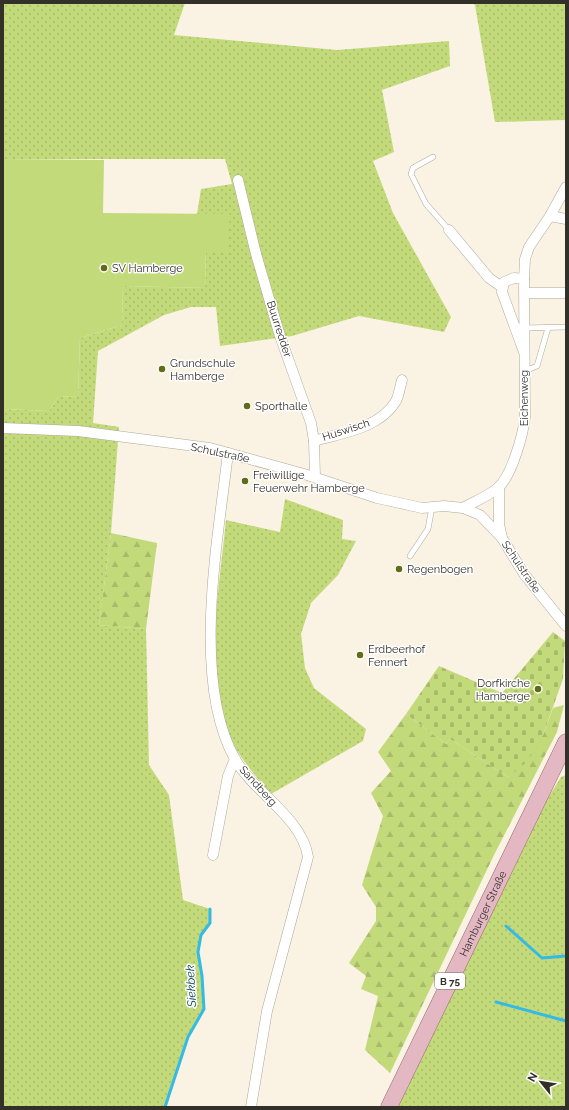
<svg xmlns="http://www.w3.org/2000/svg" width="569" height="1110" viewBox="0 0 569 1110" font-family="Raleway,sans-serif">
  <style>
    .grass { fill: url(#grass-dots) }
    .forest { fill: url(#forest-firs) }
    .cemetery { fill: url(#cemetery-stones) }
    .garden { fill: #c3da7a }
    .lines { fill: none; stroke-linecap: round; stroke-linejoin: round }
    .stream { stroke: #33bae5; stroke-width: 3 }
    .lane-casing { stroke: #aea89a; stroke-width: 6 }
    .street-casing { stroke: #aea89a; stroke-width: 11 }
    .primary-casing { stroke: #9a6a73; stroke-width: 17 }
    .lane { stroke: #fff; stroke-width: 5 }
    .street { stroke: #fff; stroke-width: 10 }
    .primary { stroke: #e3b8c3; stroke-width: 16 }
    .poi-dot { fill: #616d16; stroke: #fff; stroke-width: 1.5 }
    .labels { text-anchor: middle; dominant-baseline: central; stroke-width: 3; stroke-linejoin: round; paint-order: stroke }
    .shield { fill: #fff; stroke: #706e6a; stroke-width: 1 }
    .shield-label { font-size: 10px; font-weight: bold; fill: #33302a }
    .poi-label { font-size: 11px; fill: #33302a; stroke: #fff; text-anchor: start }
    .street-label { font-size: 11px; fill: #33302a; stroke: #fff }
    .water-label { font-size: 12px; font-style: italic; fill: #0f4658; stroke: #fff }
  </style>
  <defs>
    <pattern id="grass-dots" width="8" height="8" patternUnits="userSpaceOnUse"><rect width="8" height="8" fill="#c3da7a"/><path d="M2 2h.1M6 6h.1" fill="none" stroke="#a8bb6a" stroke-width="1.8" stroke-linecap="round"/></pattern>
    <pattern id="forest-firs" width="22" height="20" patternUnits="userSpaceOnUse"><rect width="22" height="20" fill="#c3da7a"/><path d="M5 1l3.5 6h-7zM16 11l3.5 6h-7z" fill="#a8bb6a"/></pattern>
    <pattern id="cemetery-stones" width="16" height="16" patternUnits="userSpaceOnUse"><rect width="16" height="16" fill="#c3da7a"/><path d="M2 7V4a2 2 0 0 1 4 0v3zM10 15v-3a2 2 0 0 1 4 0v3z" fill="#a8bb6a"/></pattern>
  </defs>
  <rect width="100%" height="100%" fill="#faf3e4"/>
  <g class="grass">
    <polygon points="3,3 185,3 174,35 337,50 449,41 450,66 382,90 394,152 373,161 393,213 451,317 444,332 359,316 292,336 220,346 216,307 191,307 164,315 98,351 93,423 119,427 111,533 99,625 146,629 149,765 169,795 183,900 210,909 210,923 201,935 198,952 202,976 204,1009 188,1037 165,1107 3,1107 3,409 49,411 59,396 78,397 80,338 122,325 123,286 205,288 206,251 229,214 197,214 201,189 232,184 225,159 3,159"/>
    <polygon points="472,3 566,3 566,120 495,122 475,5"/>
    <path d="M 285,499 L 343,520 L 342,539 L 356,541 L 338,575 L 311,603 L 301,634 L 305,668 L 314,688 L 366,729 L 363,741 L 271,794 C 255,775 237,756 228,732 C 203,671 220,584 226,520 L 280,532 Z"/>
    <polygon points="566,775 566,1107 398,1107 541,809 561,777"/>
  </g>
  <g class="forest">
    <polygon points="111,533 157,543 146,629 99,625"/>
    <polygon points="564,705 557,732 494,855 390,1073 365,1050 378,996 361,989 366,976 349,963 376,921 376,907 362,885 383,816 371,793 391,771 378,752 406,714 446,744 450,739 508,777 543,735 553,708"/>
  </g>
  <polygon class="cemetery" points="553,632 565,641 563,679 543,735 528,761 508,777 450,739 446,744 406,714 439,666 502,693"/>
  <polygon class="garden" points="3,159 104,160 103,213 230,214 227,251 206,251 205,288 123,286 122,325 80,338 78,397 59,396 49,411 3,409"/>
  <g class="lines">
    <g class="stream">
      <polyline points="506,926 542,958 566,956"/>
      <polyline points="496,1002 566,1021"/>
      <polyline points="165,1107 188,1037 204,1009 202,976 198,952 201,935 210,923 210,909"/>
    </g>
    <defs>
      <g id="lane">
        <polyline points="433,157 413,168 411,174 426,204 449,230"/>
        <polyline points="524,328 566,327"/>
        <polyline points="525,371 537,366 548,328"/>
        <polyline points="410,556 428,529 432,507"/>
      </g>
      <g id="street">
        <polyline points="238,180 256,254 280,336 311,423 314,441 315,477"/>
        <polyline points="550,216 566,219"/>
        <polyline points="449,230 489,278 502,287"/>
        <polyline points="524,279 525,259 529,247 550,216 566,187"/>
        <polyline points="525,293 566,293"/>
        <polyline points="3,428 78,431 210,448 304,474 377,498 422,508 444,506 463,508 480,515 502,538 524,574 566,626"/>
        <path d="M 314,441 C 343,433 380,428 396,401 C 399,395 400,387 402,380"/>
        <path d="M 228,453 C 218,539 191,681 235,759 C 254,793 302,817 308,857 L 267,1011 L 251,1107"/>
        <polyline points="499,487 499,524 502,538"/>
        <path d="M 463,508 C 474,502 488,496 498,488 C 512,475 523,435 525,417 L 524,279 L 514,278 L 504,282 L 502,292 L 524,352"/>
        <polyline points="213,855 228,776 235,759"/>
      </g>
      <g id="primary">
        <path id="s1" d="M 389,1107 L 566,742"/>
      </g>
    </defs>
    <use href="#lane" class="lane-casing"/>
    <use href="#street" class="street-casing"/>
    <use href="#primary" class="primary-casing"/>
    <use href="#lane" class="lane"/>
    <use href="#street" class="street"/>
    <use href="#primary" class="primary"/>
  </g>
  <g class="poi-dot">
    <circle cx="104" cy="268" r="4"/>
    <circle cx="162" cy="369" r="4"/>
    <circle cx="247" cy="406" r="4"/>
    <circle cx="245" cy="481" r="4"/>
    <circle cx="399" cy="569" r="4"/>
    <circle cx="360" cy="655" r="4"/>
    <circle cx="538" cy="689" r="4"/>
  </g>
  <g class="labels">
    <rect class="shield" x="435" y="973" width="30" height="16" rx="3"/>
    <g class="shield-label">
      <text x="450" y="981">B 75</text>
    </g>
    <g class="poi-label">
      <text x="112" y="268">SV Hamberge</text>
      <text x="170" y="363">Grundschule<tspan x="170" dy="13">Hamberge</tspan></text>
      <text x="255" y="406">Sporthalle</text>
      <text x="253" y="475">Freiwillige<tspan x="253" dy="13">Feuerwehr Hamberge</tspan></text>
      <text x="407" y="569">Regenbogen</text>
      <text x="368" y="649">Erdbeerhof<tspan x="368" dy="13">Fennert</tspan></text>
      <text x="530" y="683" text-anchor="end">Dorfkirche<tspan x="530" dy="13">Hamberge</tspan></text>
    </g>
    <g class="street-label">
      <text transform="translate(279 329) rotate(72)">Buurredder</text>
      <text transform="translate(524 398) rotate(-90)">Eichenweg</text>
      <text transform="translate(346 430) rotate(-18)">Huswisch</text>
      <text transform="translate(220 453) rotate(12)">Schulstraße</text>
      <text transform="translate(521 567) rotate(56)">Schulstraße</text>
      <text transform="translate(258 786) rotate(48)">Sandberg</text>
      <text stroke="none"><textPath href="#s1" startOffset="215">Hamburger Straße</textPath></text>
    </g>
    <g class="water-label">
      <text transform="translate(191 986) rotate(-93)">Siekbek</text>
    </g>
  </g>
  <rect width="569" height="1110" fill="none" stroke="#33302a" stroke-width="8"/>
  <g transform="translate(541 1082) rotate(300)" stroke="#ffffff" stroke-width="3" paint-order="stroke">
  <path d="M0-3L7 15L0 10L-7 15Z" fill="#33302a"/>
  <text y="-6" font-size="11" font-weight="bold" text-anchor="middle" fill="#33302a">N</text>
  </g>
</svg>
